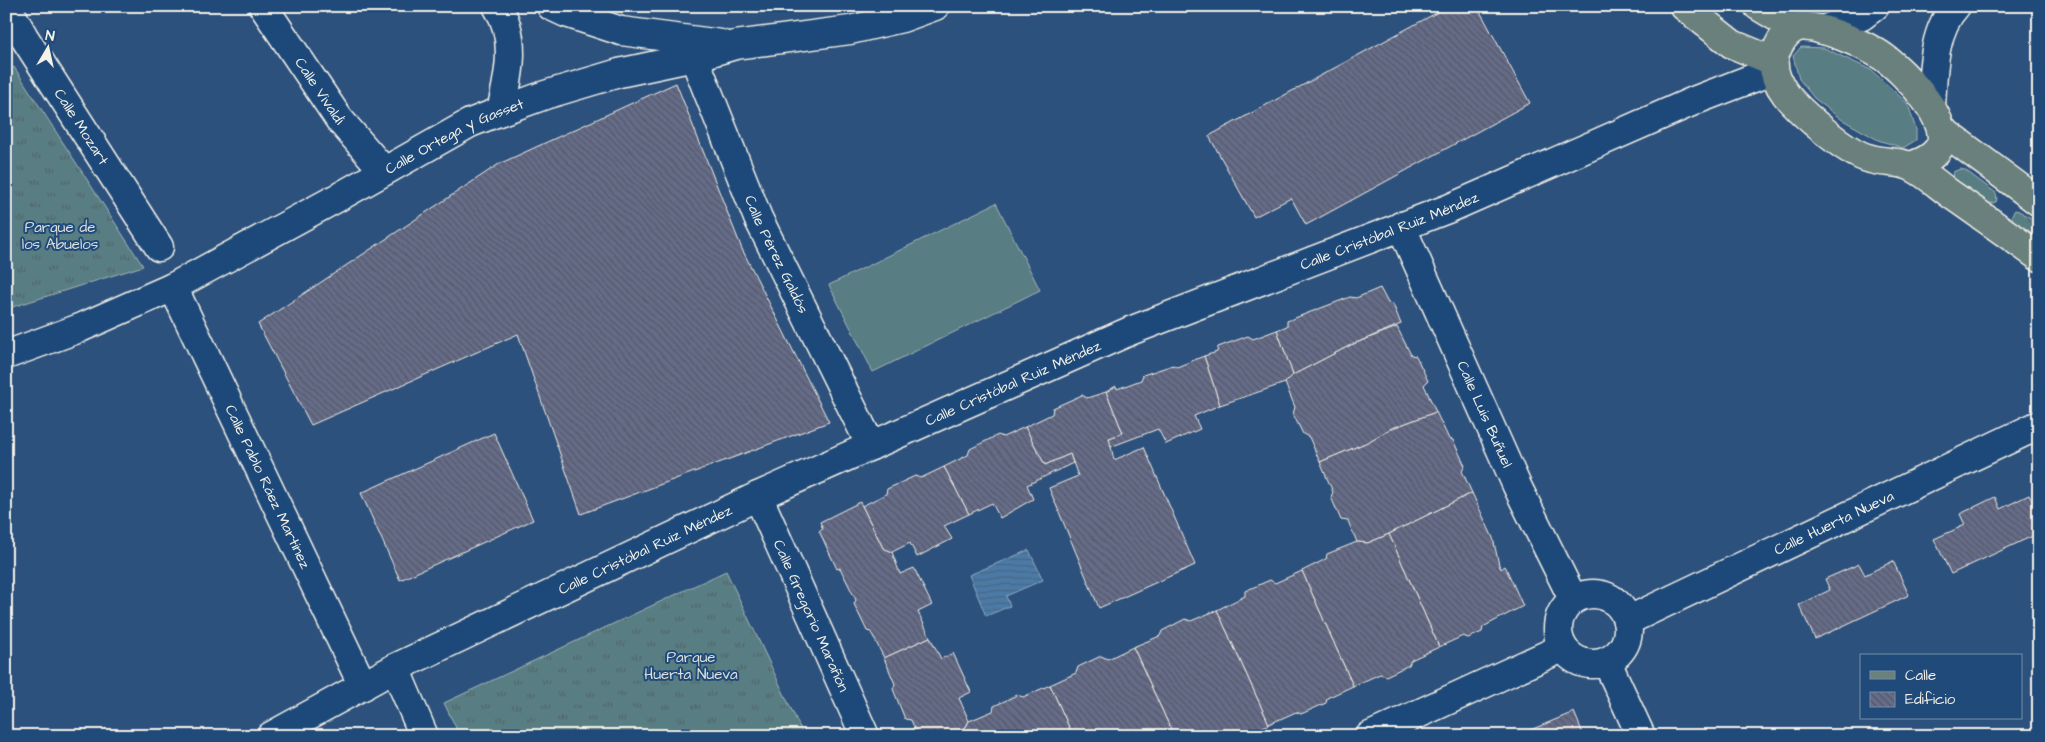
<svg xmlns="http://www.w3.org/2000/svg" width="2045" height="742" viewBox="0 0 2045 742" font-family="'Architects Daughter',sans-serif">
  <style>
    .grass { fill: url(#grass-tufts); stroke: #a6b7b6 }
    .garden { fill: #587d83; stroke: #a6b7b6 }
    .water { fill: url(#water-rules); stroke: #8faac2 }
    .building { fill: url(#building-back-hatch); stroke: #f4f1e8 }
    .lines { fill: none; stroke-linecap: round; stroke-linejoin: round }
    .minor-casing { stroke: #f4f1e8; stroke-width: 31 }
    .major-casing { stroke: #f4f1e8; stroke-width: 31 }
    .minor { stroke: #1f4a7a; stroke-width: 28 }
    .major { stroke: #6a807d; stroke-width: 28 }
    .labels { text-anchor: middle; dominant-baseline: central; stroke-width: 4; stroke-linejoin: round; paint-order: stroke }
    .street-label { font-size: 15px; fill: #f4f1e8; stroke: #1f4a7a }
    .park-label { font-size: 15px; fill: #dde0d9; stroke: #1f4a7a }
  </style>
  <defs>
    <pattern id="grass-tufts" width="24" height="20" patternUnits="userSpaceOnUse" patternTransform="scale(1.25)"><rect width="24" height="20" fill="#587d83"/><path d="M3 7l-1-3M5 7V3M7 7l1-3M15 17l-1-3M17 17v-4M19 17l1-3" fill="none" stroke="#516568"/></pattern>
    <pattern id="water-rules" width="6" height="5" patternUnits="userSpaceOnUse" patternTransform="scale(1.25)"><rect width="6" height="5" fill="#4b7aa8"/><path d="M0 2.5h6" fill="none" stroke="#4a647c"/></pattern>
    <pattern id="building-back-hatch" width="6" height="6" patternUnits="userSpaceOnUse" patternTransform="scale(1.25)"><rect width="6" height="6" fill="#656c89"/><path d="M-1 5l2 2M0 0l6 6M5-1l2 2" fill="none" stroke="#565864"/></pattern>
  </defs>
  <rect width="100%" height="100%" fill="#2d517d"/>
  <filter id="ink" filterUnits="userSpaceOnUse"><feTurbulence type="fractalNoise" baseFrequency=".02" numOctaves="2"/><feDisplacementMap in="SourceGraphic" scale="10" xChannelSelector="R" yChannelSelector="G"/><feConvolveMatrix kernelMatrix="1 2 1 2 8 2 1 2 1" color-interpolation-filters="sRGB"/></filter>
  <g filter="url(#ink)">
    <g class="grass">
      <polygon points="14,67 143,266 6,309 6,71"/>
      <polygon points="1960,169 1965,170 1996,193 1997,199 1996,202 1988,204 1953,180 1952,178 1953,172"/>
      <polygon points="2015,210 2019,211 2039,223 2039,240 2014,222 2011,216"/>
      <polygon points="726,571 804,736 460,736 444,703"/>
    </g>
    <g class="garden">
      <polygon points="1801,47 1824,48 1871,70 1908,104 1916,130 1916,140 1903,148 1878,140 1841,119 1814,98 1799,79 1793,56"/>
      <polygon points="996,203 1040,290 873,372 829,285"/>
    </g>
    <polygon class="water" points="1029,550 1043,580 1006,596 1010,606 986,616 969,575"/>
    <g class="building">
      <polygon points="1449,6 1477,6 1530,103 1306,225 1291,198 1254,217 1209,136"/>
      <polygon points="676,83 742,249 829,422 581,514 518,334 311,425 258,324 499,164"/>
      <polygon points="1380,288 1388,303 1393,304 1401,324 1351,345 1293,375 1277,330 1287,326 1287,321 1350,297 1356,298"/>
      <polygon points="1397,327 1411,355 1416,356 1428,381 1424,385 1436,412 1390,429 1368,442 1320,462 1309,437 1303,434 1293,414 1295,407 1285,383 1293,375 1351,345"/>
      <polygon points="1277,330 1293,375 1285,383 1220,405 1204,356 1217,352 1218,347 1248,336 1253,339"/>
      <polygon points="1204,356 1220,405 1194,416 1200,429 1166,444 1158,429 1110,447 1109,438 1123,433 1106,392 1116,386 1117,389 1141,380 1143,375 1173,365 1177,367"/>
      <polygon points="1106,392 1123,433 1109,438 1114,460 1144,447 1195,565 1099,608 1049,488 1078,476 1070,454 1045,465 1025,427 1052,414 1053,408 1082,395 1087,398"/>
      <polygon points="1436,412 1449,439 1453,440 1465,466 1462,471 1472,493 1389,534 1368,543 1357,542 1348,521 1341,520 1331,497 1333,492 1320,462 1368,442 1390,429"/>
      <polygon points="1025,427 1045,465 1070,454 1073,463 1027,485 1033,499 1000,518 992,503 969,514 944,467 968,455 970,449 998,435 1003,437"/>
      <polygon points="494,433 533,520 400,580 361,493"/>
      <polygon points="944,467 969,514 944,526 952,539 917,557 910,543 892,552 883,548 862,506 886,494 887,489 915,476 921,478"/>
      <polygon points="1472,493 1493,538 1499,565 1501,569 1505,566 1523,606 1483,627 1482,632 1468,638 1463,636 1439,647 1389,534"/>
      <polygon points="2029,495 2039,515 2039,533 1951,574 1934,539 1965,525 1960,514 1995,497 2000,509"/>
      <polygon points="860,502 883,548 892,552 900,574 914,568 932,605 918,612 930,637 884,658 871,632 867,631 854,604 856,600 840,568 837,569 819,531 823,529 820,522"/>
      <polygon points="1389,534 1439,647 1411,660 1409,665 1386,676 1380,674 1353,686 1302,571 1326,559 1327,554 1357,542 1368,543"/>
      <polygon points="1893,561 1909,595 1815,639 1799,605 1830,590 1825,579 1859,564 1865,575"/>
      <polygon points="1302,571 1353,686 1327,698 1326,703 1301,714 1296,712 1269,724 1217,610 1245,596 1245,591 1270,580 1275,583"/>
      <polygon points="1217,610 1269,724 1244,736 1174,736 1133,647 1160,636 1162,631 1185,619 1191,621"/>
      <polygon points="930,637 941,659 953,653 971,692 959,698 969,721 966,727 947,736 918,736 911,720 905,719 893,689 895,684 884,658"/>
      <polygon points="1133,647 1174,736 1073,736 1050,685 1076,673 1078,667 1101,656 1108,659"/>
      <polygon points="1050,685 1073,736 947,736 966,727 969,721 993,711 994,706 1017,695 1023,697"/>
      <polygon points="1574,712 1584,736 1516,736"/>
    </g>
    <g class="lines">
      <defs>
        <g id="minor">
          <path id="s1" d="M 7,6 L 24,37 L 159,247"/>
          <path id="s2" d="M 263,6 L 339,119 L 384,171"/>
          <path d="M 497,6 C 518,37 509,77 501,111"/>
          <polyline points="551,6 566,13 621,31 721,44"/>
          <polyline points="1822,30 1862,16 1875,6"/>
          <path id="s3" d="M 694,57 L 758,218 L 871,446"/>
          <path d="M 1931,107 C 1933,75 1932,31 1956,6"/>
          <path id="s4" d="M 1401,226 L 1517,486 L 1573,599"/>
          <path id="s5" d="M 173,287 L 363,686"/>
          <path id="s6" d="M 6,355 L 80,328 L 173,287 L 337,198 L 470,123 L 501,111 L 545,95 L 619,73 L 694,57 L 735,45 L 850,30 L 902,18 L 935,6"/>
          <path id="s7" d="M 758,496 L 865,736"/>
          <circle cx="1593" cy="629" r="35"/>
          <path id="s8" d="M 1627,621 L 2039,425"/>
          <polyline points="1607,662 1641,736"/>
          <polyline points="395,668 424,736"/>
          <path id="s9" d="M 271,736 L 395,668 L 758,496 L 1130,331 L 1450,208 L 1696,100 L 1774,70"/>
          <polyline points="1370,736 1562,648"/>
        </g>
        <g id="major">
          <polyline points="1684,6 1732,44 1773,61"/>
          <polyline points="1758,6 1795,28"/>
          <polyline points="1942,130 2039,202"/>
          <path d="M 1911,166 C 1922,162 1932,158 1939,148 C 1954,123 1905,73 1886,59 C 1871,47 1812,20 1795,28 C 1784,33 1779,44 1775,54 C 1767,83 1798,109 1817,125 C 1831,137 1853,155 1871,159 C 1884,163 1900,161 1912,167 C 1925,173 1937,184 1949,193 C 1979,214 2009,235 2039,257"/>
        </g>
      </defs>
      <use href="#minor" class="minor-casing"/>
      <use href="#major" class="major-casing"/>
      <use href="#minor" class="minor"/>
      <use href="#major" class="major"/>
    </g>
  </g>
  <g class="labels">
    <g class="street-label">
      <text stroke="none"><textPath href="#s2" startOffset="102">Calle Vivaldi</textPath></text>
      <text stroke="none"><textPath href="#s1" startOffset="142">Calle Mozart</textPath></text>
      <text stroke="none"><textPath href="#s6" startOffset="500">Calle Ortega y Gasset</textPath></text>
      <text stroke="none"><textPath href="#s9" startOffset="1228">Calle Cristóbal Ruiz Méndez</textPath></text>
      <text stroke="none"><textPath href="#s3" startOffset="214">Calle Pérez Galdós</textPath></text>
      <text stroke="none"><textPath href="#s9" startOffset="822">Calle Cristóbal Ruiz Méndez</textPath></text>
      <text stroke="none"><textPath href="#s4" startOffset="206">Calle Luis Buñuel</textPath></text>
      <text stroke="none"><textPath href="#s5" startOffset="221">Calle Pablo Ráez Martínez</textPath></text>
      <text stroke="none"><textPath href="#s8" startOffset="229">Calle Huerta Nueva</textPath></text>
      <text stroke="none"><textPath href="#s9" startOffset="418">Calle Cristóbal Ruiz Méndez</textPath></text>
      <text stroke="none"><textPath href="#s7" startOffset="131">Calle Gregorio Marañón</textPath></text>
    </g>
    <g class="park-label">
      <text x="60" y="227">Parque de<tspan x="60" dy="17">los Abuelos</tspan></text>
      <text x="691" y="657">Parque<tspan x="691" dy="17">Huerta Nueva</tspan></text>
    </g>
  </g>
  <rect width="2045" height="742" fill="none" stroke="#1f4a7a" stroke-width="25"/>
  <rect x="12" y="12" width="2020" height="717" fill="none" stroke="#f4f1e8" stroke-width="2" filter="url(#ink)"/>
  <rect x="1860" y="654" width="162" height="65" fill="#1f4a7a" stroke="#748da6"/>
  <rect x="1870" y="671" width="25" height="8" fill="#6a807d" stroke="#748da6"/>
  <text x="1905" y="680" font-size="15" fill="#f4f1e8">Calle</text>
  <rect x="1870" y="692" width="25" height="15" fill="url(#building-back-hatch)" stroke="#748da6"/>
  <text x="1905" y="704" font-size="15" fill="#f4f1e8">Edificio</text>
  <g transform="translate(48 48) rotate(9)" stroke="#1f4a7a" stroke-width="4" paint-order="stroke">
  <path d="M0-4L9 19L0 12L-9 19Z" fill="#f4f1e8"/>
  <text y="-8" font-size="14" font-weight="bold" text-anchor="middle" fill="#f4f1e8">N</text>
  </g>
</svg>
